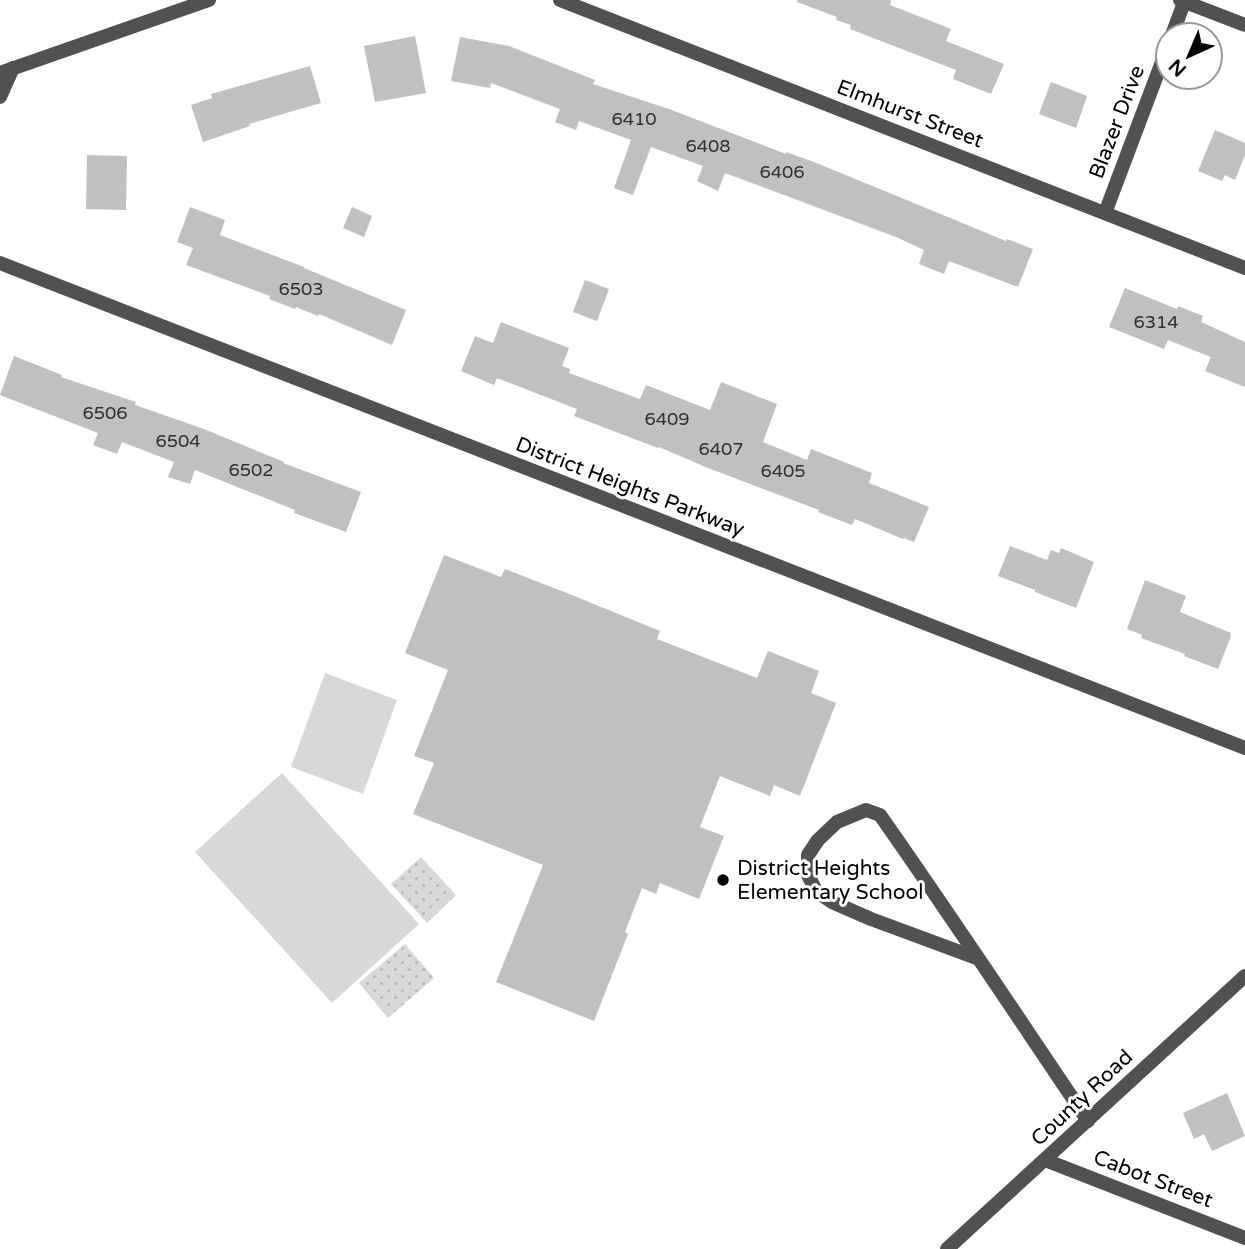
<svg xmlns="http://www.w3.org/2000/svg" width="1245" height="1249" viewBox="0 0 1245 1249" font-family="'Varela Round',sans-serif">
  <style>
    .green { fill: #d8d8d8 }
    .park { fill: url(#park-dots) }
    .building { fill: #c0c0c0 }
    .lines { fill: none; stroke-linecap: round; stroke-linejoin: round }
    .service { stroke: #515151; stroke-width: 14 }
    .minor { stroke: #515151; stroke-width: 14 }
    .tertiary { stroke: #515151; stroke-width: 14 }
    .poi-dot { fill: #000; stroke: #fff; stroke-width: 2.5 }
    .labels { text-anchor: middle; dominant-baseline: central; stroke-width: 6; stroke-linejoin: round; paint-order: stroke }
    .number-label { font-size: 18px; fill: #303030 }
    .street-label { font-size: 21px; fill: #000; stroke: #fff }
    .poi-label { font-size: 21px; fill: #000; stroke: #fff; text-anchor: start }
  </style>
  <defs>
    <pattern id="park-dots" width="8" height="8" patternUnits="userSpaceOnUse" patternTransform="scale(1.75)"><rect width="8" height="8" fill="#d8d8d8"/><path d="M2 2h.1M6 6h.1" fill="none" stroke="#b8b8b8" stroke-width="1.8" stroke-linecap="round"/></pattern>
  </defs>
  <rect width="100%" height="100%" fill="#fff"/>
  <g class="green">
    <polygon points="325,673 397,700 363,794 291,767"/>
    <polygon points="282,773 419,924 332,1003 195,852"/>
  </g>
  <g class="park">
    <polygon points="421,857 456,895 427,923 391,884"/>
    <polygon points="405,944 434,978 388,1018 359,983"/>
  </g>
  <g class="building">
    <polygon points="798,0 891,0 890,5 951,29 946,41 1004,64 991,94 953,79 956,70 850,29 851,25 836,20 837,17 797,2"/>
    <polygon points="415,36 426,93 375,102 364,46"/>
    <polygon points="460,37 509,46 595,80 593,84 669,109 786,154 786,152 814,162 960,222 1006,241 1007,239 1033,249 1018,287 949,261 944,274 919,264 924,250 896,237 725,173 718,191 697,181 703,166 651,147 633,195 614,188 631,140 579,121 576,130 555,122 560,109 491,83 490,88 451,81"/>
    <polygon points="310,66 321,103 249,124 250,126 203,142 191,105 212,98 211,94"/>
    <polygon points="1051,82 1087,96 1076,128 1039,114"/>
    <polygon points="1215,130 1245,143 1245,155 1235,180 1225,175 1222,181 1198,171"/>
    <polygon points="87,155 127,156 126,210 86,209"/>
    <polygon points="190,207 225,220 220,235 304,267 304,268 406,310 392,345 319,314 318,316 296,307 295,309 269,299 270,296 186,265 193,248 177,242"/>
    <polygon points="352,207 372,216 364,237 343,228"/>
    <polygon points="585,280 609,289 597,321 573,312"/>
    <polygon points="1125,288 1177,309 1178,306 1203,316 1201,322 1245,342 1245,387 1205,371 1211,357 1168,340 1164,349 1109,327"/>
    <polygon points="501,322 569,348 562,366 570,369 569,373 640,399 646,385 710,410 721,382 777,404 763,442 807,460 811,449 872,473 869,483 929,507 914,542 904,538 903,539 855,519 852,525 831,517 818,512 819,510 708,468 659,447 658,448 574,416 577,409 497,378 494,385 461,371 475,336 493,343"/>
    <polygon points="14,356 62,375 61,377 136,402 135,405 204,429 284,462 283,463 361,492 346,532 294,513 295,510 195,470 190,484 168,477 174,462 122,442 117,454 93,445 98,433 0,395"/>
    <polygon points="1010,546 1047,560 1051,550 1059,553 1061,548 1094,562 1076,608 1035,592 1035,590 998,576"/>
    <polygon points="444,555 501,577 505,569 567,593 660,631 657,639 757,678 768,651 819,671 811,693 836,703 800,796 774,785 770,796 720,776 700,827 724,836 699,899 660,883 656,894 642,888 625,932 628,934 594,1021 496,982 543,865 413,814 434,763 414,756 448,670 405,653"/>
    <polygon points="1145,580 1186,596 1180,612 1231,633 1230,636 1231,636 1218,669 1184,656 1185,654 1141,638 1142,635 1127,629"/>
    <polygon points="1227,1093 1245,1136 1212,1151 1204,1134 1194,1139 1183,1113"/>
  </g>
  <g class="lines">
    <g class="service">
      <polyline points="1180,0 1245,25"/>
      <path d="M 979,959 L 871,919 L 832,902 L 816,891 L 808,875 L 808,855 L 818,840 L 837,822 L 866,810 L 880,815 C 951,916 1019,1019 1088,1121"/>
    </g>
    <g class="minor">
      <polyline points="560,0 1245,268"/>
      <polyline points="1172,35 1185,0"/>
      <polyline points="0,73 209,0"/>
      <polyline points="0,97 13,68"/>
      <polyline points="1105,213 1168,46"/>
      <polyline points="1045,1160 1245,1238"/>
    </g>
    <g class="tertiary">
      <polyline points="0,263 1245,748"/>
      <polyline points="947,1249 1245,976"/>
    </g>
  </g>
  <circle class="poi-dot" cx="723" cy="880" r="7"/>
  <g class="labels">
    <g class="number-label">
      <text x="634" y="119">6410</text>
      <text x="708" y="146">6408</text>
      <text x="782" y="172">6406</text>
      <text x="301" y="289">6503</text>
      <text x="1156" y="322">6314</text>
      <text x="105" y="413">6506</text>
      <text x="667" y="419">6409</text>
      <text x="178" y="441">6504</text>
      <text x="721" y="449">6407</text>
      <text x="251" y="470">6502</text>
      <text x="783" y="471">6405</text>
    </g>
    <g class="street-label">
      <text transform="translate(910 114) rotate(21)">Elmhurst Street</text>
      <text transform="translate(1117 122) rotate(-69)">Blazer Drive</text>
      <text transform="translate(630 487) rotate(21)">District Heights Parkway</text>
      <text transform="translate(1082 1098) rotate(-43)">County Road</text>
      <text transform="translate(1153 1179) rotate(21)">Cabot Street</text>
    </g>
    <g class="poi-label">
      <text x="737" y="868">District Heights<tspan x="737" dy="24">Elementary School</tspan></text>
    </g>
  </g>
  <g transform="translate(1189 56) rotate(224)"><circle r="33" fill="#ffffff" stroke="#999999" stroke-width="2"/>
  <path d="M0-5L12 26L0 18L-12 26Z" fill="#000000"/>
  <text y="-10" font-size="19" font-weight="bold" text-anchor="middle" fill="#000000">N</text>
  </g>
</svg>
